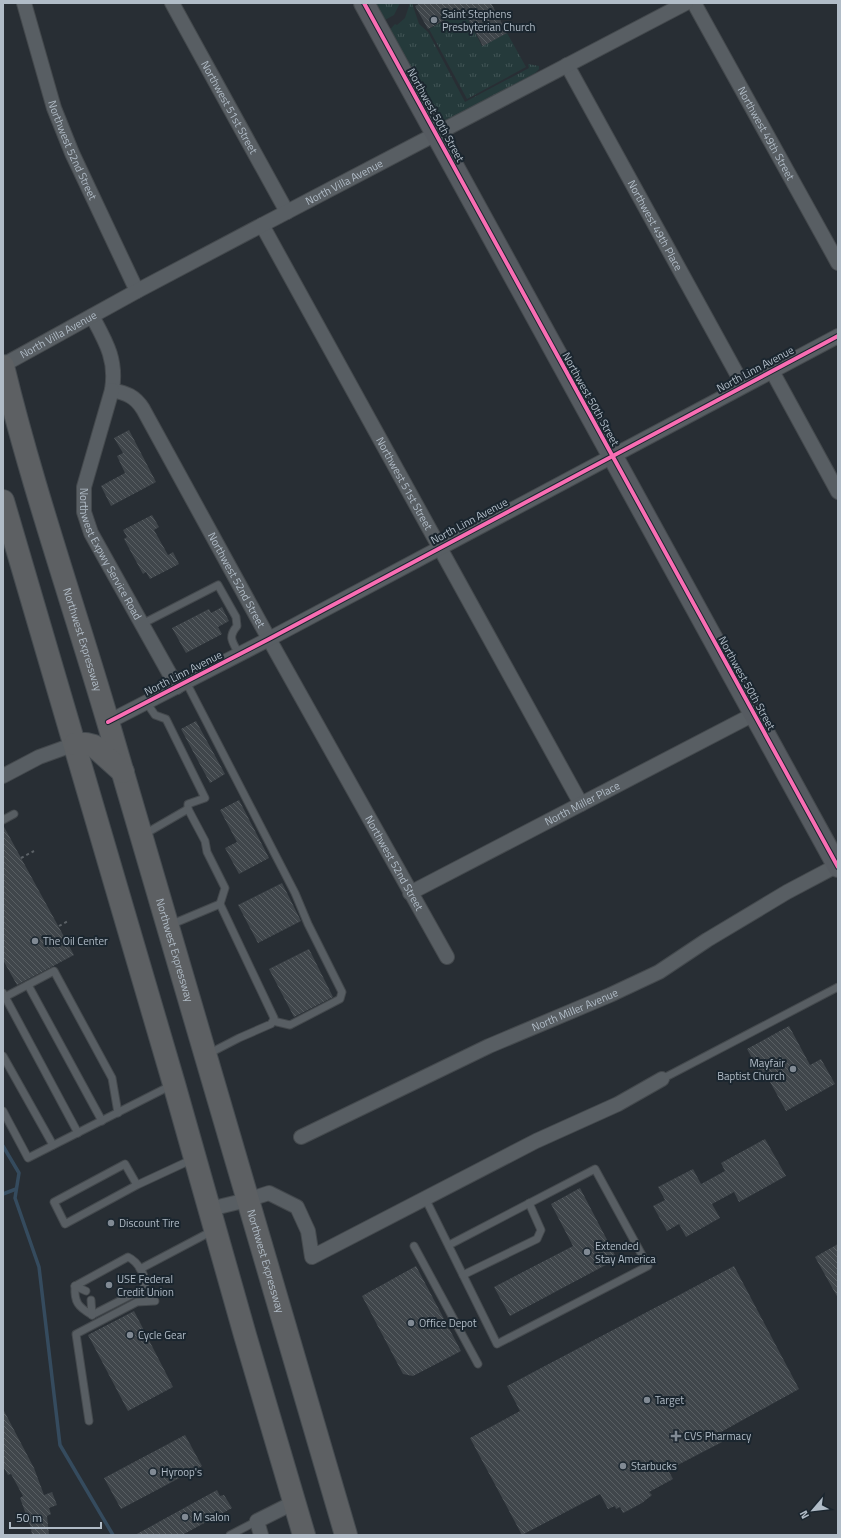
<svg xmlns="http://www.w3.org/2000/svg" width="841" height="1538" viewBox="0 0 841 1538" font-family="'Titillium Web',sans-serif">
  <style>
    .grass { fill: url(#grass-tufts) }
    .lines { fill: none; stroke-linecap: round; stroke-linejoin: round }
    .stream { stroke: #354b5e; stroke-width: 3.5 }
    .building { fill: url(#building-back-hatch) }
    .lane-casing { stroke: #44494d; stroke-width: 9 }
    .street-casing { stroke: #44494d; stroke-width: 16 }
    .secondary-casing { stroke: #44494d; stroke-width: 22 }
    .highway-casing { stroke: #454b50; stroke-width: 24 }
    .path { stroke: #5b6166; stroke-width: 2; stroke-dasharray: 3 3; stroke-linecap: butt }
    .lane { stroke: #585e63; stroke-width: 7 }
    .street { stroke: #585e63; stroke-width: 14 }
    .secondary { stroke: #565b61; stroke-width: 20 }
    .highway { stroke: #5d6063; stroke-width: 22 }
    .cycleway-casing { stroke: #1b262f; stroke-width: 6 }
    .cycleway { stroke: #f96db3; stroke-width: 4 }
    .poi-dot { fill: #818a94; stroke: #1b262f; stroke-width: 1.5 }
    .labels { text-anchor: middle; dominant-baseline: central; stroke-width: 4; stroke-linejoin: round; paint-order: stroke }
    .poi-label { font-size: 11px; fill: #b1bcc7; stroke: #1b262f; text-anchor: start }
    .street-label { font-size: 11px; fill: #b1bcc7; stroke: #1b262f }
  </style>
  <defs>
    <pattern id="grass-tufts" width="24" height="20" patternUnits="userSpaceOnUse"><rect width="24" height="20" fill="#253a3b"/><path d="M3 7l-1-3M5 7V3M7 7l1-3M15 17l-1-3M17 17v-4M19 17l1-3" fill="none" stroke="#425556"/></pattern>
    <pattern id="building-back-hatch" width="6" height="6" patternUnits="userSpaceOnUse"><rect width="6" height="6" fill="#40464b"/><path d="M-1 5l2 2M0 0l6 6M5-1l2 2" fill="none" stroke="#595f63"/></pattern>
  </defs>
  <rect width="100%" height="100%" fill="#282e34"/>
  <g class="grass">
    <polygon points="371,3 400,3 394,15 383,21"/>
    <polygon points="410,3 412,3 419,24 428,32 465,102 529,68 528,64 539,66 539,69 534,74 445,122 436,119 388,32 395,24 397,25 405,18"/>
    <polygon points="463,10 482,46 507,33 526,67 467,99 429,29"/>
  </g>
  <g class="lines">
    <g class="stream">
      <polyline points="3,1146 19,1173 15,1198 39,1267 60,1445 113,1535"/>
      <polyline points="3,1194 16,1189"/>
    </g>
  </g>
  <g class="building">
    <polygon points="421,3 491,3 507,33 483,46 463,10 428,29 415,6"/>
    <polygon points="129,430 156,482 111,506 101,486 125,473 117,456 123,453 114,438"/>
    <polygon points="152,515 159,527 154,530 168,555 173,552 179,564 150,579 146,572 143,574 124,539 127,537 123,530"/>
    <polygon points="222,607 229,621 218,627 222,634 186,653 172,628 209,609 211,613"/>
    <polygon points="196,721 225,774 210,783 181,729"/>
    <polygon points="239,800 269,858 239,874 225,848 237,842 220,810"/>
    <polygon points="3,825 74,955 17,985 3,960"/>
    <polygon points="282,883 301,921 258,943 238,905"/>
    <polygon points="309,949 333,997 294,1017 269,969"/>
    <polygon points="789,1026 810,1065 821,1059 835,1084 786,1111 769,1080 765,1082 747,1049"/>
    <polygon points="765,1139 786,1176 739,1202 734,1192 712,1204 720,1218 686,1237 679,1224 667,1231 653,1206 665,1200 658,1187 693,1169 701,1184 725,1171 721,1163"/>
    <polygon points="580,1188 617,1259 510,1316 494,1287 573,1246 551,1204"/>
    <polygon points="838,1244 838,1298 815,1257"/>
    <polygon points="416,1266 461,1351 413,1376 403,1374 362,1296"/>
    <polygon points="734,1266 799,1389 721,1432 726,1440 668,1470 673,1479 649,1492 652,1495 642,1503 629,1510 623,1513 620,1507 616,1509 615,1506 608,1509 600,1494 522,1535 470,1438 520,1411 507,1386"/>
    <polygon points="134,1311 173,1387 128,1411 88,1335"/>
    <polygon points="3,1409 34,1468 44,1495 52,1492 57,1505 49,1508 51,1514 47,1516 49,1535 32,1535 31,1528 20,1498 23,1496 11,1474 8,1475 3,1466"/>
    <polygon points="185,1435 202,1466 121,1509 104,1478"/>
    <polygon points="217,1490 220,1496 224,1495 232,1508 182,1535 135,1535"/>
  </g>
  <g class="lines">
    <defs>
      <g id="lane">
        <path d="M 142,624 L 218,585 L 236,617 L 237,626 C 227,638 233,642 239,654"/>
        <polyline points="186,682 295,893 308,924 342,992 340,999 290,1025 273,1021"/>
        <polyline points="146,702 155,715 166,719 205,798 188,804 188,809 205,841 207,852 225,888 220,904 274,1018 273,1021 271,1024 239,1038 208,1054"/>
        <polyline points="3,820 14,814"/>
        <polyline points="143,835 188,809"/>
        <polyline points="170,925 220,904"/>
        <polyline points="28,985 102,1121"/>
        <polyline points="3,993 78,1133"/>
        <polyline points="3,998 54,971 112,1078 118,1113"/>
        <polyline points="3,1056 53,1145"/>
        <polyline points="662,1079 838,987"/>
        <polyline points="3,1111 28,1158 172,1085"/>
        <polyline points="137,1185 125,1164 54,1202 65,1224 137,1185 193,1159"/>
        <polyline points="425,1198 497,1344 648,1266 595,1169 449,1245"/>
        <polyline points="414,1246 478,1364"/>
        <polyline points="140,1269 214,1230"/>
        <polyline points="463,1275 537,1239 541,1230 529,1203"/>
        <path d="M 75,1286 L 128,1257 C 137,1261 150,1279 143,1289 L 92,1315"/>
        <path d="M 75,1286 C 74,1302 78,1307 92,1315"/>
        <polyline points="75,1286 86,1291"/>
        <polyline points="91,1300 92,1315"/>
        <polyline points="89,1421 76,1334 137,1302 155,1301"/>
        <polyline points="230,1535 257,1521"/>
      </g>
      <g id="street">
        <path id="s1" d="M 24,3 L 54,108 L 72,153 L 137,291"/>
        <path id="s2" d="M 172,3 L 287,212"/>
        <path id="s3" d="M 694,3 L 838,263"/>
        <path id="s4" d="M 567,65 L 743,385"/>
        <path id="s5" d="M 262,225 L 581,804"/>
        <path id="s6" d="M 92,316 C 106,342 117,360 112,390 C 126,393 135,396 143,409 L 269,639 L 447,957"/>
        <path id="s7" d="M 3,365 L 137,291 L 262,225 L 686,3"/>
        <polyline points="772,371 838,492"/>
        <path id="s8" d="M 112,390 L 84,487 L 84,512 L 91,533 L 177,687"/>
        <polyline points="108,722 269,639 838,336"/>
        <polyline points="3,776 39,757 75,744"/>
        <path id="s9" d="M 410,893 L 754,714"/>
        <path id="s10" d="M 301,1137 L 489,1046 L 610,995 L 659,972 L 707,940 L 787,892 L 838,865"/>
        <polyline points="210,1209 247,1200 269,1193 297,1207 308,1231 312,1257 536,1141 618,1104 662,1079"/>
        <polyline points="261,1535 257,1521 295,1502"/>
      </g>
      <polyline id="secondary" points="364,3 838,867"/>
      <g id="highway">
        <path id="s11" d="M 3,366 C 32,486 73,603 108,722 L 346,1535"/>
        <polyline points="3,501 174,1084 245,1335 304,1535"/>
        <polyline points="75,744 86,744 94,746 123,772"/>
      </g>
    </defs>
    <use href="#lane" class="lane-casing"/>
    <use href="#street" class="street-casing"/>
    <use href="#secondary" class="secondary-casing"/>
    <use href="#highway" class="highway-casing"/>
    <g class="path">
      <polyline points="21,858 34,851"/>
      <polyline points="59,926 68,921"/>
    </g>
    <use href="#lane" class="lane"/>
    <use href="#street" class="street"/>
    <use href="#secondary" class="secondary"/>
    <use href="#highway" class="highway"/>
    <defs>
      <g id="cycleway">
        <polyline points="364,3 838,867"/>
        <polyline points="108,722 269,639 838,336"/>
      </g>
    </defs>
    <use href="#cycleway" class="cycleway-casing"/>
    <use href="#cycleway" class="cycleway"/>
  </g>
  <g class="poi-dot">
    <circle cx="434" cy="20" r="4"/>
    <circle cx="35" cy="941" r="4"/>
    <circle cx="793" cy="1069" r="4"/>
    <circle cx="111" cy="1223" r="4"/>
    <circle cx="587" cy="1252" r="4"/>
    <circle cx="109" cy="1285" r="4"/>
    <circle cx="411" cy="1323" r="4"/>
    <circle cx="130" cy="1335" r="4"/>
    <circle cx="647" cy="1400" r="4"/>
    <path d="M674 1430h4v4h4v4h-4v4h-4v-4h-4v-4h4z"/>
    <circle cx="623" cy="1466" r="4"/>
    <circle cx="153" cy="1472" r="4"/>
    <circle cx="185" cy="1517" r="4"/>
  </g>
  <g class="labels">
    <g class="poi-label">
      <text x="442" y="14">Saint Stephens<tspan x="442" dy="13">Presbyterian Church</tspan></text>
      <text x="43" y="941">The Oil Center</text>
      <text x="785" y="1063" text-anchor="end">Mayfair<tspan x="785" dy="13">Baptist Church</tspan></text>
      <text x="119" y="1223">Discount Tire</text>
      <text x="595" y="1246">Extended<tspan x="595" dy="13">Stay America</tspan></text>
      <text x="117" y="1279">USE Federal<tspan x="117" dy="13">Credit Union</tspan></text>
      <text x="419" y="1323">Office Depot</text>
      <text x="138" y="1335">Cycle Gear</text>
      <text x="655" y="1400">Target</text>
      <text x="684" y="1436">CVS Pharmacy</text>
      <text x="631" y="1466">Starbucks</text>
      <text x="161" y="1472">Hyroop's</text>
      <text x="193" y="1517">M salon</text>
    </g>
    <g class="street-label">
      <text stroke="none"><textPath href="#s2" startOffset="119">Northwest 51st Street</textPath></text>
      <text transform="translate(436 115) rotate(61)">Northwest 50th Street</text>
      <text stroke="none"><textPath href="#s3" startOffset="149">Northwest 49th Street</textPath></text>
      <text stroke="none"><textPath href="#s1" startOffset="155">Northwest 52nd Street</textPath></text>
      <text stroke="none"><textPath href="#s7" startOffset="387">North Villa Avenue</textPath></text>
      <text stroke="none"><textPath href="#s4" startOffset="183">Northwest 49th Place</textPath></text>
      <text stroke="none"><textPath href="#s7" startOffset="63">North Villa Avenue</textPath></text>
      <text transform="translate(755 369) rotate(-28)">North Linn Avenue</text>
      <text transform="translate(591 399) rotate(61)">Northwest 50th Street</text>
      <text stroke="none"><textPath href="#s5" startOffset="295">Northwest 51st Street</textPath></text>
      <text transform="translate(469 521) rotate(-28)">North Linn Avenue</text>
      <text stroke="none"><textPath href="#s8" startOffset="174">Northwest Expwy Service Road</textPath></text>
      <text stroke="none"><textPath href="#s6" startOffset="311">Northwest 52nd Street</textPath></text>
      <text stroke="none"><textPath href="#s11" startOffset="285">Northwest Expressway</textPath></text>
      <text transform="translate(183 673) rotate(-27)">North Linn Avenue</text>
      <text transform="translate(747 683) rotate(61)">Northwest 50th Street</text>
      <text stroke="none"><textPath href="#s9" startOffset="194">North Miller Place</textPath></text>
      <text stroke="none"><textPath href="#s6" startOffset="635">Northwest 52nd Street</textPath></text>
      <text stroke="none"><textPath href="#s11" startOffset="609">Northwest Expressway</textPath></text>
      <text stroke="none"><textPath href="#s10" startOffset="302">North Miller Avenue</textPath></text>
      <text stroke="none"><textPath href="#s11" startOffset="933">Northwest Expressway</textPath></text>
    </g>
  </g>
  <rect width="841" height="1538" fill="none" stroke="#b1bcc7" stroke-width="8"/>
  <g transform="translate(813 1510) rotate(242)" stroke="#1b262f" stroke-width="3" paint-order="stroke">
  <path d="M0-3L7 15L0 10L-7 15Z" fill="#b1bcc7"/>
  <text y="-6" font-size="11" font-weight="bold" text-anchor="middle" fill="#b1bcc7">N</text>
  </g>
  <path d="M10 1522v6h91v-6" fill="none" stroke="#b1bcc7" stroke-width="2"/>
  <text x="16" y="1522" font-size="12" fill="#b1bcc7" stroke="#1b262f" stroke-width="3" paint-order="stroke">50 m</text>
</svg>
